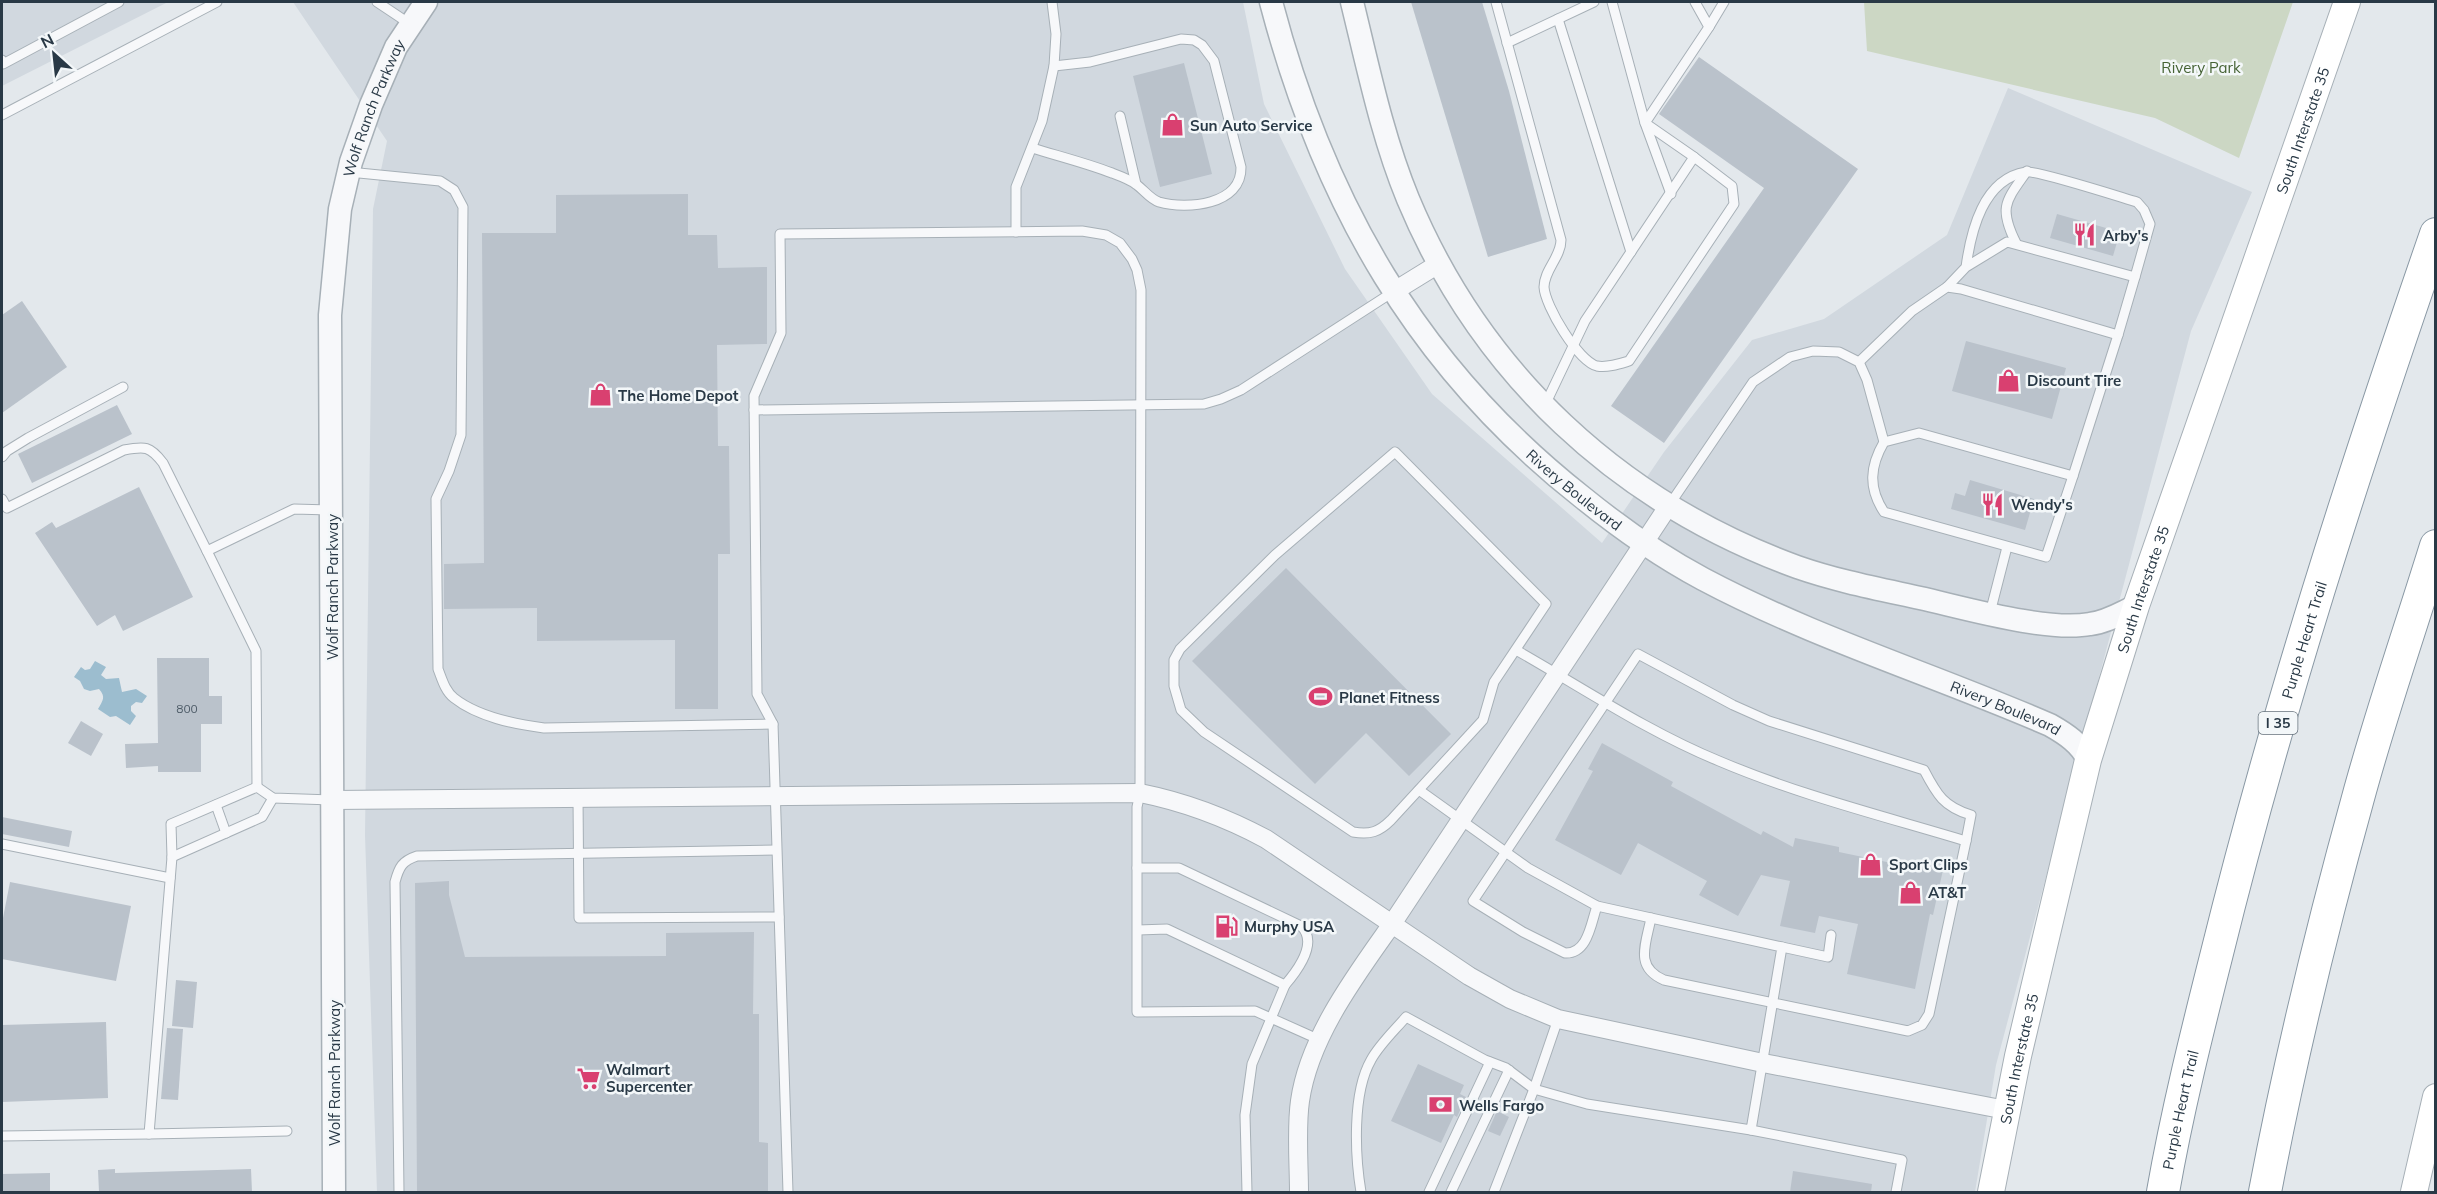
<svg xmlns="http://www.w3.org/2000/svg" width="2437" height="1194" viewBox="0 0 2437 1194" font-family="Mulish,sans-serif">
  <style>
    .built { fill: #d1d8df }
    .green { fill: #ccd7c4 }
    .water { fill: #9cbdcf }
    .building { fill: #bac2cb }
    .lines { fill: none; stroke-linecap: round; stroke-linejoin: round }
    .service-casing { stroke: #a7b0b7; stroke-width: 11 }
    .minor-casing { stroke: #a7b0b7; stroke-width: 20 }
    .tertiary-casing { stroke: #a7b0b7; stroke-width: 25 }
    .secondary-casing { stroke: #a7b0b7; stroke-width: 28 }
    .motorway-casing { stroke: #8998a4; stroke-width: 34 }
    .service { stroke: #f7f8fa; stroke-width: 9 }
    .minor { stroke: #f7f8fa; stroke-width: 18 }
    .tertiary { stroke: #f7f8fa; stroke-width: 22 }
    .secondary { stroke: #fff; stroke-width: 26 }
    .motorway { stroke: #fff; stroke-width: 32 }
    .labels { text-anchor: middle; dominant-baseline: central; stroke-width: 5; stroke-linejoin: round; paint-order: stroke }
    .number-label { font-size: 12px; fill: #4d5b67 }
    .shield { fill: #f3f7f9; stroke: #66727c; stroke-width: 1.5 }
    .shield-label { font-size: 14px; font-weight: bold; fill: #293946 }
    .park-label { font-size: 15px; fill: #466335; stroke: #f3f7f9 }
    .street-label { font-size: 15px; fill: #293946; stroke: #f3f7f9 }
    .poi-label { font-size: 15px; font-weight: bold; fill: #293946; stroke: #f3f7f9; text-anchor: start }
  </style>
  <rect width="100%" height="100%" fill="#e3e8ec"/>
  <g class="built">
    <polygon points="2,2 168,2 2,86"/>
    <polygon points="293,2 1243,2 1264,104 1345,269 1432,394 1602,543 1664,452 1752,340 1824,319 1947,235 2008,88 2252,192 2191,331 1996,1065 1975,1192 377,1192 365,835 373,209 387,141"/>
  </g>
  <polygon class="green" points="1864,2 2293,2 2239,158 2155,118 1867,51"/>
  <path class="water" d="M 95,661 L 106,667 L 101,675 L 106,679 L 119,678 L 122,692 L 136,689 L 147,696 L 142,703 L 136,702 L 131,706 L 131,711 L 136,716 L 130,725 L 116,716 L 110,717 L 98,709 C 103,700 106,697 99,689 L 90,691 L 84,689 L 80,681 L 74,677 L 81,667 L 85,670 L 90,669 Z"/>
  <g class="building">
    <polygon points="1411,2 1482,2 1509,91 1547,239 1488,257"/>
    <polygon points="1699,57 1858,169 1664,443 1611,406 1764,188 1659,114"/>
    <polygon points="1184,63 1212,174 1160,187 1133,76"/>
    <polygon points="688,194 688,235 717,235 718,268 767,267 767,344 717,345 718,446 729,446 730,554 718,554 718,709 675,709 675,640 537,641 537,608 444,609 444,564 484,563 482,233 556,233 556,195"/>
    <polygon points="2057,214 2120,232 2113,256 2050,238"/>
    <polygon points="22,301 67,367 2,413 2,315"/>
    <polygon points="1966,341 2066,368 2052,419 1952,391"/>
    <polygon points="117,405 132,434 32,483 18,454"/>
    <polygon points="1970,480 2034,499 2025,530 1951,509 1955,493 1965,496"/>
    <polygon points="139,487 193,597 123,631 115,615 97,626 35,533 52,522 56,528"/>
    <polygon points="1286,568 1451,734 1409,776 1366,733 1315,784 1192,661"/>
    <polygon points="157,658 209,658 209,696 222,696 222,724 201,724 201,772 158,772 158,766 126,768 125,744 158,743"/>
    <polygon points="81,721 103,734 91,756 68,743"/>
    <polygon points="1602,743 1673,782 1671,786 1761,835 1763,831 1793,847 1795,838 1839,847 1839,852 1901,865 1902,861 1943,870 1933,915 1930,914 1915,989 1847,974 1858,924 1819,916 1815,933 1780,926 1790,881 1761,875 1738,916 1699,895 1707,881 1638,843 1621,875 1555,840 1593,771 1588,769"/>
    <polygon points="2,817 72,831 69,847 2,834"/>
    <polygon points="449,881 449,895 465,957 666,956 666,933 754,932 753,1014 759,1014 759,1142 768,1143 768,1192 417,1192 415,883"/>
    <polygon points="10,882 131,906 116,981 2,959 2,923"/>
    <polygon points="176,980 197,982 193,1028 172,1026"/>
    <polygon points="106,1022 108,1098 2,1102 2,1025"/>
    <polygon points="167,1028 183,1029 178,1100 161,1099"/>
    <polygon points="1418,1064 1464,1085 1460,1094 1466,1097 1457,1117 1454,1115 1441,1143 1391,1121"/>
    <polygon points="1497,1111 1509,1117 1500,1136 1488,1131"/>
    <polygon points="115,1169 115,1173 251,1169 252,1192 99,1192 98,1170"/>
    <polygon points="1793,1171 1872,1184 1871,1192 1790,1192"/>
    <polygon points="50,1173 50,1192 2,1192 2,1174"/>
  </g>
  <g class="lines">
    <defs>
      <g id="service">
        <polyline points="377,2 410,24"/>
        <path d="M 1496,2 L 1561,240 C 1561,257 1544,270 1544,287 C 1545,306 1578,361 1597,366 C 1607,368 1619,364 1629,361 L 1734,204 L 1732,186 L 1694,157"/>
        <polyline points="1612,2 1645,123 1671,194"/>
        <polyline points="1558,19 1631,252"/>
        <polyline points="1709,27 1724,2"/>
        <polyline points="1507,43 1594,2"/>
        <polyline points="2,60 3,64 119,2"/>
        <polyline points="2,115 217,2"/>
        <polyline points="1120,116 1136,184"/>
        <path d="M 1032,148 C 1058,156 1086,163 1112,173 C 1120,176 1131,180 1137,185 C 1145,191 1150,199 1159,202 C 1187,210 1242,205 1241,167 L 1214,61 L 1202,45 L 1194,40 L 1181,39 L 1090,62 L 1054,66"/>
        <path d="M 349,172 L 440,181 L 454,190 L 463,207 L 461,435 L 449,471 L 436,499 L 438,669 C 442,679 445,691 454,698 C 478,717 514,724 544,728 L 773,724"/>
        <polyline points="1016,232 1016,187 1042,121 1054,66 1056,34 1052,2"/>
        <path d="M 2016,243 C 1998,207 2006,201 2027,171"/>
        <path d="M 1947,287 L 1966,267 L 2007,242 L 2135,277 L 2150,224 L 2144,210 L 2137,202 C 2120,197 2036,170 2026,172 C 1983,179 1971,231 1966,267"/>
        <polyline points="2118,335 2135,277"/>
        <polyline points="1859,362 1912,311 1947,287 1961,289 2118,335 2073,476"/>
        <polyline points="1545,405 1585,321 1694,157 1645,123 1709,27 1695,2"/>
        <polyline points="754,410 1204,404 1221,399 1241,390 1393,292"/>
        <path d="M 1919,433 L 2073,476 L 2046,557 L 1884,512 C 1868,488 1870,466 1884,442 Z"/>
        <path d="M 1395,452 L 1546,604 L 1494,682 L 1483,720 L 1391,820 C 1379,832 1370,835 1353,832 L 1204,732 L 1181,710 L 1174,686 L 1174,660 L 1180,649 L 1275,555 Z"/>
        <polyline points="2,457 7,451 28,438 123,387"/>
        <path d="M 2,499 L 7,508 L 124,450 C 145,446 150,446 163,463 L 207,551 L 294,509 L 330,510"/>
        <polyline points="1670,504 1753,382 1790,357 1813,351 1839,352 1859,362 1867,380 1884,442"/>
        <polyline points="207,551 256,651 257,787"/>
        <polyline points="1990,613 2007,547"/>
        <path d="M 1516,650 C 1583,688 1648,732 1719,761 C 1799,795 1883,816 1966,841 L 1929,1014 L 1922,1025 L 1908,1031 L 1664,980 C 1634,967 1646,944 1651,918"/>
        <polyline points="578,797 579,918 779,917"/>
        <polyline points="216,805 226,833"/>
        <polyline points="2,844 170,878"/>
        <polyline points="172,857 262,817 273,798"/>
        <path d="M 1137,868 L 1179,868 L 1301,926 C 1319,943 1297,971 1285,985"/>
        <path d="M 1597,906 C 1591,923 1588,954 1565,953 L 1523,932 L 1473,901 L 1638,654 L 1733,705 L 1769,721 L 1924,770 C 1937,795 1944,807 1971,815 L 1966,841"/>
        <polyline points="1138,930 1167,929 1285,985 1252,1064 1245,1115 1247,1192"/>
        <polyline points="1782,947 1828,957 1831,935"/>
        <polyline points="1751,1130 1902,1160 1896,1192"/>
        <polyline points="287,1131 149,1134 172,857 171,824 257,787 273,798 332,800"/>
        <polyline points="2,1136 149,1134"/>
        <path d="M 399,1192 L 395,882 C 399,867 402,861 417,856 L 776,850"/>
        <polyline points="788,1192 773,724 757,694 754,396 781,333 780,234 1082,231 1106,235 1120,243 1132,259 1137,270 1141,290 1140,793 1137,807 1137,1012 1255,1011 1320,1040"/>
        <path d="M 1361,1192 C 1355,1156 1352,1093 1371,1060 C 1379,1045 1394,1031 1406,1017 L 1485,1060 L 1506,1068 L 1534,1089 L 1587,1104 L 1751,1130 L 1782,947 L 1597,906 L 1528,868 L 1419,790"/>
        <polyline points="1429,1192 1490,1062"/>
        <polyline points="1451,1192 1509,1070"/>
        <polyline points="1494,1192 1534,1089 1558,1019"/>
      </g>
      <g id="minor">
        <polyline points="1393,292 1440,263"/>
        <path d="M 332,800 L 1140,793 C 1185,802 1225,817 1266,839 L 1469,976 L 1510,999 L 1558,1019 L 1763,1063 L 2006,1110"/>
        <path d="M 1299,1192 C 1299,1165 1296,1128 1300,1101 C 1309,1037 1356,975 1392,924 L 1669,505"/>
      </g>
      <g id="tertiary">
        <path id="s1" d="M 1271,2 C 1324,203 1417,367 1582,497 C 1619,527 1660,556 1703,579 C 1814,638 1935,675 2050,725 C 2066,734 2081,744 2088,760"/>
        <path d="M 1352,2 C 1368,67 1382,136 1408,199 C 1481,374 1619,502 1797,567 C 1837,581 1879,589 1920,598 C 1965,608 2047,632 2090,624 C 2107,622 2121,613 2136,606"/>
        <path id="s2" d="M 334,1192 L 330,315 L 340,209 L 351,162 L 371,105 L 396,47 L 426,2"/>
      </g>
      <g id="secondary">
        <path id="s3" d="M 1991,1192 L 2018,1056 L 2088,760 L 2136,606 L 2347,2"/>
        <polyline points="2414,1192 2436,1097"/>
      </g>
      <g id="motorway">
        <path id="s4" d="M 2163,1192 C 2177,1112 2197,1032 2217,953 C 2277,710 2354,471 2436,234"/>
        <path d="M 2265,1192 C 2290,1060 2322,928 2358,798 C 2381,713 2410,630 2436,546"/>
      </g>
    </defs>
    <use href="#service" class="service-casing"/>
    <use href="#minor" class="minor-casing"/>
    <use href="#tertiary" class="tertiary-casing"/>
    <use href="#secondary" class="secondary-casing"/>
    <use href="#motorway" class="motorway-casing"/>
    <use href="#service" class="service"/>
    <use href="#minor" class="minor"/>
    <use href="#tertiary" class="tertiary"/>
    <use href="#secondary" class="secondary"/>
    <use href="#motorway" class="motorway"/>
  </g>
  <defs>
    <symbol id="shop-bare" viewBox="-9 -9 18 18"><path d="M-5-2.5h2.3a2.7 3.5 0 0 1 5.4 0H5L5.5 6h-11ZM-1.5-2.5h3a1.5 2.3 0 0 0-3 0Z" fill="#d94070" stroke="#f3f7f9" stroke-width="2.5" paint-order="stroke"/></symbol>
    <symbol id="restaurant-bare" viewBox="-9 -9 18 18"><path d="M-5-6h1v4h1v-4h1v4h1v-4h1v5L-1.5 .5V6h-2V.5L-5-1ZM5-6V6H3V1.5H1.5Q1.5-4 5-6Z" fill="#d94070" stroke="#f3f7f9" stroke-width="2.5" paint-order="stroke"/></symbol>
    <symbol id="stadium-bare" viewBox="-9 -9 18 18"><path d="M0-5a6.5 5 0 1 0 0 10a6.5 5 0 1 0 0-10ZM-3.5-1.8h7v3.6h-7Z" fill="#d94070" stroke="#f3f7f9" stroke-width="2.5" paint-order="stroke"/></symbol>
    <symbol id="fuel-bare" viewBox="-9 -9 18 18"><path d="M-5.5-6h7V0h2V4h1.3V-2.5L3-4.5l.8-.8L6-3V5H2.5V1h-1V6h-7ZM-4.2-4.7v3.2H.2V-4.7Z" fill="#d94070" stroke="#f3f7f9" stroke-width="2.5" paint-order="stroke"/></symbol>
    <symbol id="supermarket-bare" viewBox="-9 -9 18 18"><path d="M-6-5.5h2.5l.6 2H6L4.5 2H-2.5L-4.4-4H-6ZM-1.5 3.2a1.3 1.3 0 1 0 .1 0ZM3 3.2a1.3 1.3 0 1 0 .1 0Z" fill="#d94070" stroke="#f3f7f9" stroke-width="2.5" paint-order="stroke"/></symbol>
    <symbol id="bank-bare" viewBox="-9 -9 18 18"><path d="M-6-4H6V4H-6ZM0-2.3a2.3 2.3 0 1 0 0 4.6a2.3 2.3 0 1 0 0-4.6Z" fill="#d94070" stroke="#f3f7f9" stroke-width="2.5" paint-order="stroke"/></symbol>
  </defs>
  <g fill-rule="evenodd">
    <use href="#shop-bare" x="1156" y="108" width="33" height="33"/>
    <use href="#restaurant-bare" x="2068" y="218" width="33" height="33"/>
    <use href="#shop-bare" x="1992" y="364" width="33" height="33"/>
    <use href="#shop-bare" x="584" y="378" width="33" height="33"/>
    <use href="#restaurant-bare" x="1976" y="488" width="33" height="33"/>
    <use href="#stadium-bare" x="1304" y="680" width="33" height="33"/>
    <use href="#shop-bare" x="1854" y="848" width="33" height="33"/>
    <use href="#shop-bare" x="1894" y="876" width="33" height="33"/>
    <use href="#fuel-bare" x="1210" y="910" width="33" height="33"/>
    <use href="#supermarket-bare" x="572" y="1062" width="33" height="33"/>
    <use href="#bank-bare" x="1424" y="1088" width="33" height="33"/>
  </g>
  <g class="labels">
    <g class="number-label">
      <text x="187" y="708">800</text>
    </g>
    <rect class="shield" x="2258.5" y="712" width="39" height="22" rx="4.5"/>
    <g class="shield-label">
      <text x="2278" y="723">I 35</text>
    </g>
    <g class="park-label">
      <text x="2201" y="67">Rivery Park</text>
    </g>
    <g class="street-label">
      <text stroke="none"><textPath href="#s2" startOffset="1090">Wolf Ranch Parkway</textPath></text>
      <text stroke="none"><textPath href="#s3" startOffset="1108">South Interstate 35</textPath></text>
      <text stroke="none"><textPath href="#s1" startOffset="585">Rivery Boulevard</textPath></text>
      <text transform="translate(332 587) rotate(-90)">Wolf Ranch Parkway</text>
      <text stroke="none"><textPath href="#s3" startOffset="622">South Interstate 35</textPath></text>
      <text stroke="none"><textPath href="#s4" startOffset="570">Purple Heart Trail</textPath></text>
      <text stroke="none"><textPath href="#s1" startOffset="1071">Rivery Boulevard</textPath></text>
      <text stroke="none"><textPath href="#s3" startOffset="136">South Interstate 35</textPath></text>
      <text transform="translate(334 1073) rotate(-90)">Wolf Ranch Parkway</text>
      <text stroke="none"><textPath href="#s4" startOffset="84">Purple Heart Trail</textPath></text>
    </g>
    <g class="poi-label">
      <text x="1190" y="125">Sun Auto Service</text>
      <text x="2103" y="235">Arby's</text>
      <text x="2027" y="380">Discount Tire</text>
      <text x="618" y="395">The Home Depot</text>
      <text x="2011" y="504">Wendy's</text>
      <text x="1339" y="697">Planet Fitness</text>
      <text x="1889" y="864">Sport Clips</text>
      <text x="1928" y="892">AT&amp;T</text>
      <text x="1244" y="926">Murphy USA</text>
      <text x="606" y="1069">Walmart<tspan x="606" dy="17">Supercenter</tspan></text>
      <text x="1459" y="1105">Wells Fargo</text>
    </g>
  </g>
  <rect width="2437" height="1194" fill="none" stroke="#293946" stroke-width="6"/>
  <g transform="translate(54 54) rotate(333)" stroke="#f3f7f9" stroke-width="4.5" paint-order="stroke">
  <path d="M0-4.5L10 22L0 15L-10 22Z" fill="#293946"/>
  <text y="-9" font-size="16" font-weight="bold" text-anchor="middle" fill="#293946">N</text>
  </g>
</svg>
